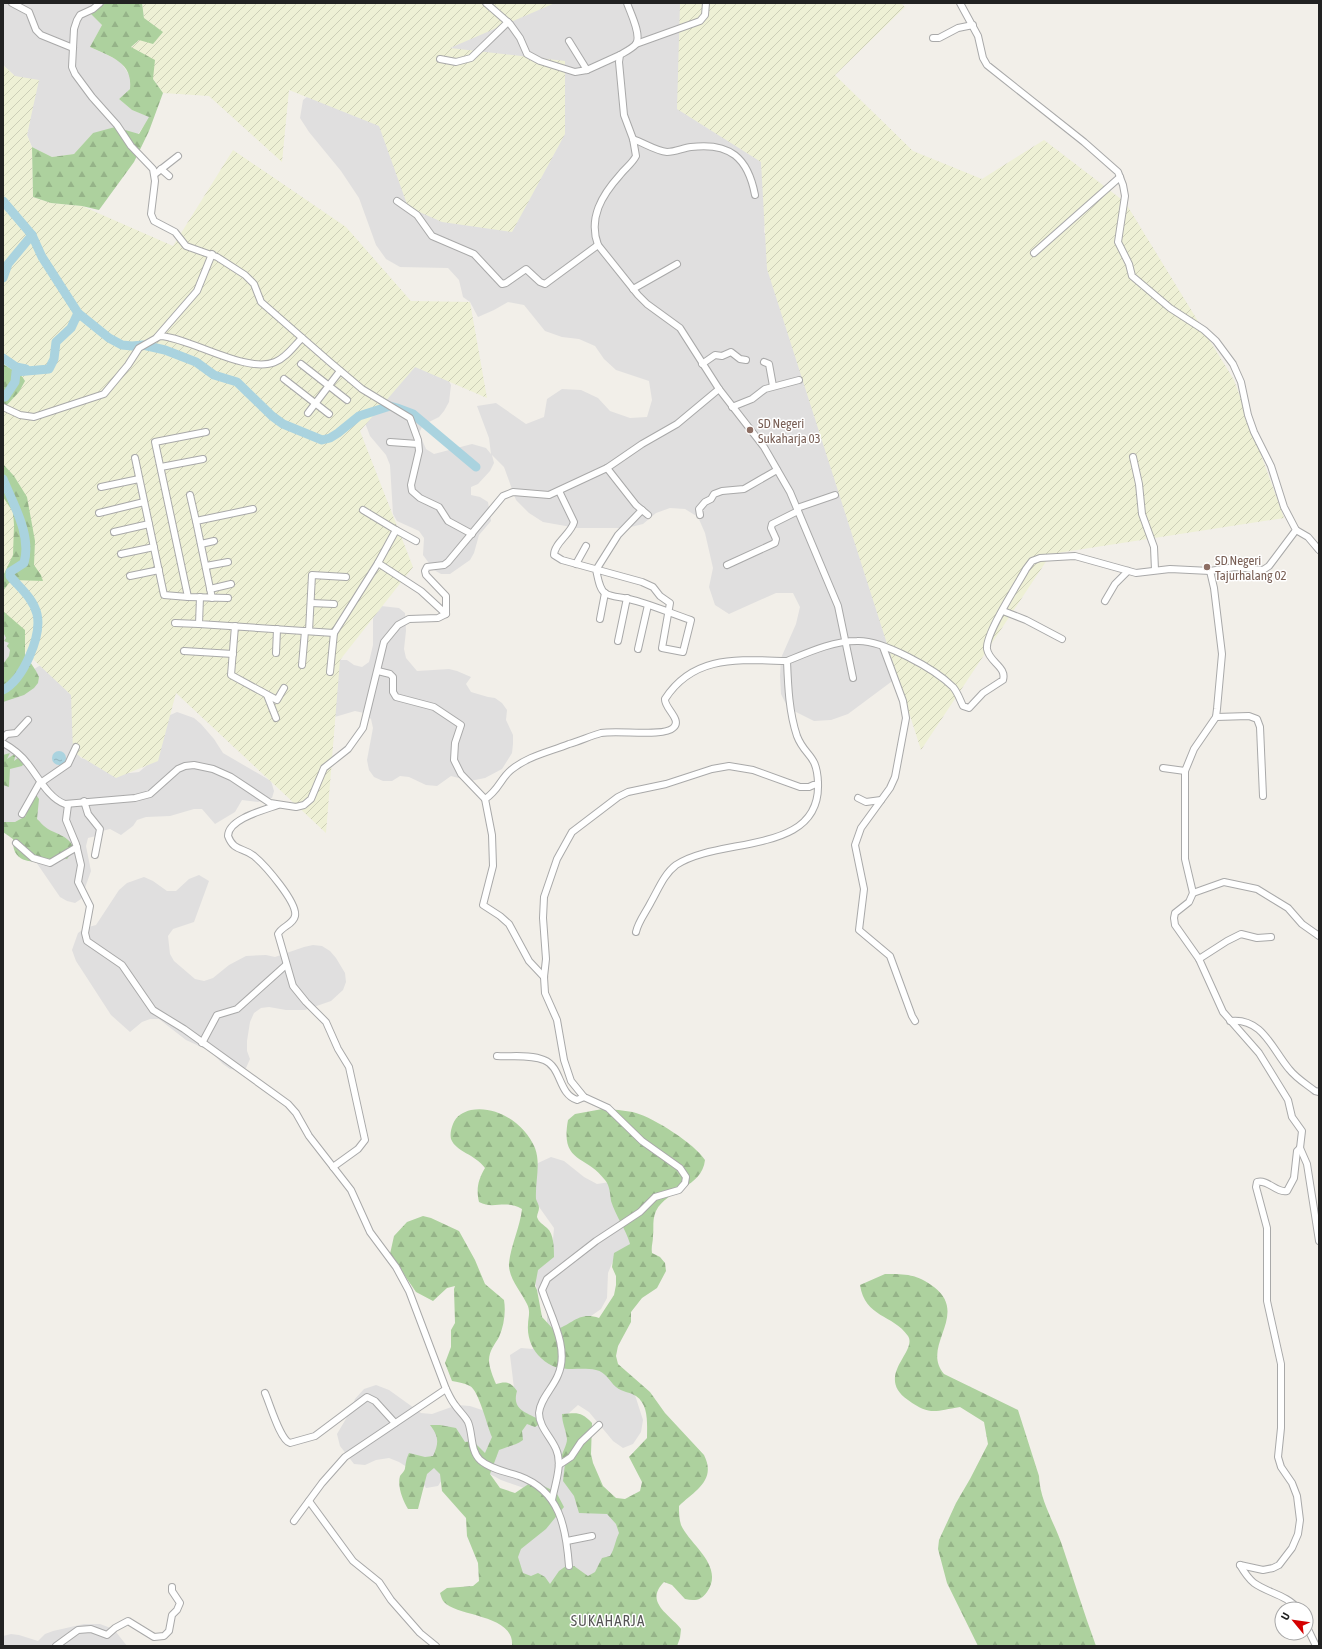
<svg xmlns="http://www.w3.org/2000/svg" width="1322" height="1649" viewBox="0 0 1322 1649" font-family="'Asap Condensed',sans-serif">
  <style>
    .residential { fill: #e0dfdf }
    .farmland { fill: url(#farmland-furrows) }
    .forest { fill: url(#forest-firs) }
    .water { fill: url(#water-ripples) }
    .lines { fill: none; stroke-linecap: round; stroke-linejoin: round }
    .river { stroke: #aad3df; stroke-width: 9 }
    .minor-casing { stroke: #a9a9a9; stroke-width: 8 }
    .minor { stroke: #fff; stroke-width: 6 }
    .education-dot { fill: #8d6e63; stroke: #fff; stroke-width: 1.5 }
    .labels { text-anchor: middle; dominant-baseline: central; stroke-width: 3; stroke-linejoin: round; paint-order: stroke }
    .education-label { font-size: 13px; fill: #785e54; stroke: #fff; text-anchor: start }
    .quarter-label { font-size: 15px; letter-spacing: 1px; fill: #555; stroke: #fff }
  </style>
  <defs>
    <pattern id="farmland-furrows" width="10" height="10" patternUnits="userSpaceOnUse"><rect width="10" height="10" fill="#eef0d5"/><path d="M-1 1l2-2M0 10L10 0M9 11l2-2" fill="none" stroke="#ccceb7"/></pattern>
    <pattern id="forest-firs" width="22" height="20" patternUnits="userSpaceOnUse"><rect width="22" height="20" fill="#add19e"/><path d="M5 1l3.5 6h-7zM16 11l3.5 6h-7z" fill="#95b388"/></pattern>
    <pattern id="water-ripples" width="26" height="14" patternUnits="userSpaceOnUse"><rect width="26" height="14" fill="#aad3df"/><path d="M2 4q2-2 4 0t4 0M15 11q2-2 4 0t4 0" fill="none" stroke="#92b5bf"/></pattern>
  </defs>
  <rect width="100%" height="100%" fill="#f2efe9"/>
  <g class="residential">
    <polygon points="3,3 106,3 90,13 102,25 90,47 120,61 131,78 130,89 119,99 132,110 150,117 138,134 93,133 74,154 52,157 32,147 27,135 31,115 15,76 3,65"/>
    <polygon points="522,3 701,3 761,162 766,214 764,232 775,247 919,648 895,679 848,714 831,720 814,721 788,708 781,694 780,676 781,658 796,624 800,607 793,593 776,593 729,614 715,605 709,587 713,568 705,533 698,517 685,509 670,508 656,513 643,524 627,528 577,528 543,522 529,513 516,500 504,467 492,455 494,463 490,471 478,484 471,487 471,495 480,497 488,502 491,521 479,535 474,553 470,560 450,574 441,574 434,570 423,555 424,538 419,531 397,521 393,514 390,465 386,455 370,436 364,420 405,360 446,375 451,385 449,402 444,411 439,417 423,425 419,433 426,449 434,454 472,444 486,448 491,454 489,438 477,406 496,403 526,424 544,417 547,399 562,389 581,390 598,398 610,411 630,418 647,417 652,400 649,381 616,370 604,359 595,346 579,339 562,337 545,331 524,305 508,302 494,310 478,317 470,302 463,297 459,280 448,268 400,267 386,259 376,245 359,198 341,171 309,132 300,118 303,100 318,88 431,50"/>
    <polygon points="381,606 399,608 405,613 406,631 404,649 406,658 417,671 449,669 457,671 471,677 466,684 471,692 488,697 495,698 502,703 507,710 506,720 513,735 513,744 512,753 502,769 485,778 470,781 451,776 437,786 426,785 409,777 400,776 392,781 383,781 374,777 369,770 367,760 373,728 371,719 364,713 355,711 328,719 337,657 340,660 347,660 354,665 362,667 369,662 373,645 373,619 375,612"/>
    <polygon points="3,629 20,655 3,664"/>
    <polygon points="49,664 86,682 76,752 81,758 121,769 130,773 139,772 146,766 147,757 168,716 177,712 194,718 201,724 214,739 223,753 271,781 274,791 272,798 258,802 242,800 235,812 215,824 202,809 194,809 170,816 146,817 137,820 133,826 121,835 110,829 102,831 96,836 88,838 86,846 91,871 81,899 75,903 67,901 60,897 36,862 40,853 3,830 3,748 5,745 3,744 3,694 31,671 39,666"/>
    <polygon points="199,875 209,881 194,922 173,929 168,936 170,954 174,961 195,979 204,981 213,978 229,965 246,956 266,955 275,957 304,947 313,945 322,946 330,951 336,958 345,973 346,982 343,990 331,1001 305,1010 286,1010 269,1007 261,1008 254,1013 250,1022 247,1041 247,1051 250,1059 246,1068 238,1070 230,1069 223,1064 210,1051 186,1040 159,1019 150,1019 142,1022 130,1032 111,1015 76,961 72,950 78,933 85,928 96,925 119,890 127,883 144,877 153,881 167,891 176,891 189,879"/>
    <polygon points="551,1157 564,1161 584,1177 597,1184 610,1182 619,1174 630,1244 613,1261 608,1273 607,1298 601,1309 591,1316 600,1363 635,1395 643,1420 641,1432 633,1444 623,1448 613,1441 589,1412 578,1405 569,1413 608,1514 619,1519 632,1565 508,1600 524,1488 501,1480 490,1474 445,1475 438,1486 426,1488 410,1469 399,1462 389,1458 376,1460 365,1465 354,1464 340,1446 337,1434 350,1412 355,1399 364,1389 376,1385 389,1390 421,1413 432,1414 457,1405 470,1406 494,1414 507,1414 516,1405 510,1355 521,1348 533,1349 547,1324 547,1313 537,1290 532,1267 553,1240 554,1228 532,1197 531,1173 538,1163"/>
    <polygon points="84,1624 100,1624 108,1627 116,1632 127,1646 3,1646 3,1636 11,1634 19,1635 38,1641 45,1634 53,1631"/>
  </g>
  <g class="farmland">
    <polygon points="142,3 555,3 450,48 565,61 565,134 512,232 442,222 408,207 379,126 289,90 282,162 209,96 163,93 131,47 139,40 144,18"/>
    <polygon points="680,3 901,3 905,7 835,75 913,151 982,179 1044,140 1125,202 1234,380 1284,518 1051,554 921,750 767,269 761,162 677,109"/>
    <polygon points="3,65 15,76 39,80 27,135 32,147 33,197 51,203 82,206 173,246 233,150 346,227 411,301 470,302 487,398 415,367 360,431 413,567 340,660 326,833 176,693 158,761 116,778 73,752 71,695 3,631"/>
  </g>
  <g class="forest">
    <path d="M 106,3 L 142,3 L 144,18 L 163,32 L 153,44 L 139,40 L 131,47 L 155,60 L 153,79 L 163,93 L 149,131 L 134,162 L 99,210 L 82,206 L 51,203 L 33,197 L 32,147 L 52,157 L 74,154 L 93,133 L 115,127 L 139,134 L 149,117 L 132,110 L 119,99 L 130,89 C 133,62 111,57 90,47 L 102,25 L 90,13 Z"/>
    <path d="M 3,364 C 11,370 20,371 25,381 L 19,392 L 5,407 L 3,404 Z"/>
    <polygon points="3,464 14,476 27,497 35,541 34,565 41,575 43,581 14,580 9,583 3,591 3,576 13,555 14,525 13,512 3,497"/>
    <polygon points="3,611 25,630 25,654 36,671 39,677 38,683 34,688 24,695 3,702 3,664 9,656 10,650 7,646 9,643 4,641 6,638 3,632"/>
    <polygon points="10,753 7,759 16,753 14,761 22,755 26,761 22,766 10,769 9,787 3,785 3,755"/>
    <path d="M 36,795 L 39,799 L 37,819 C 40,821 41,824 44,826 C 54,835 70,834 74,850 L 67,859 C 52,856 25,870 15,852 C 13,848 13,843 13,839 L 3,832 L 3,822 L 15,822 L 26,816 L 27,804 Z"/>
    <path d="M 608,1108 C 617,1111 627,1110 636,1113 C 654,1118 695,1144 705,1160 C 702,1188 667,1189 656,1211 C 652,1220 654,1227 653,1236 C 653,1243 651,1246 652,1253 L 660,1257 L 665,1263 L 666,1271 L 657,1288 L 642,1298 L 631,1312 L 631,1322 L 618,1346 L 616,1356 L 618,1364 L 650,1392 L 665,1413 L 704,1455 C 717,1481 694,1491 679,1506 C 679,1512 679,1519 681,1525 C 690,1545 725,1566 707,1592 C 701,1601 694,1601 685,1599 L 672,1585 L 664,1582 C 644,1602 669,1614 681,1629 L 680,1638 L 677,1646 L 512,1646 C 515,1614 457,1617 444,1602 C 442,1600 441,1596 440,1593 L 447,1588 L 473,1586 L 479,1581 L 478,1563 L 467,1536 L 466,1518 L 442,1491 L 440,1474 L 434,1468 L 427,1474 L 418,1509 L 408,1509 C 403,1501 397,1486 400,1476 C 402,1473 405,1471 405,1468 C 406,1463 406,1459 409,1453 L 425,1457 L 433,1456 C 439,1444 439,1436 430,1425 L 440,1425 L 456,1428 L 465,1442 L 473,1441 L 485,1453 L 492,1437 C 487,1426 479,1391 470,1386 C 464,1383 457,1382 452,1381 L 445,1363 L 451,1347 L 451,1330 L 455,1323 L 454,1289 L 455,1286 L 447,1288 L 433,1301 L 416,1292 L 390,1254 L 394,1236 L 407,1222 L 423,1216 L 431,1218 L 459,1231 L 475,1260 L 485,1284 L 504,1300 C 506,1312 504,1326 499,1337 C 495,1344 489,1351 489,1360 C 489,1367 493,1377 496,1384 C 506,1381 511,1382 517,1391 C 511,1412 529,1412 543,1422 L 535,1427 L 527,1424 L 522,1431 L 523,1440 C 515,1446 508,1446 499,1450 L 490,1474 L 500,1488 L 515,1493 L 533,1481 L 556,1492 L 564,1507 L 546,1529 L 521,1549 L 518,1557 L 523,1573 L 531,1576 L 538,1573 L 545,1577 L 550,1584 L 559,1571 L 566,1566 L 574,1566 L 588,1576 L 595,1572 L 602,1558 L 610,1556 C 615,1548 615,1541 619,1533 L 616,1524 L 607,1514 L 579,1513 L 574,1496 L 563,1481 L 565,1463 L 561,1461 C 561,1453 567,1446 567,1439 C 566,1430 562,1423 562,1414 C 577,1413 581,1411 592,1423 L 591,1454 L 593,1463 L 603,1486 L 616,1498 L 625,1499 L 640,1491 L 642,1482 L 629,1457 L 647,1438 C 647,1424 649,1405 636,1396 C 630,1392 622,1392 616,1387 C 609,1381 606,1372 596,1370 C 577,1366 558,1375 541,1358 C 532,1350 527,1337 528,1325 C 528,1317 531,1312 527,1304 C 521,1291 508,1278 509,1263 C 511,1245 520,1227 522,1209 C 504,1199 494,1210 479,1202 C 476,1189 478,1180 485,1168 C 475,1154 456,1152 451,1139 C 450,1134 451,1129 453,1124 C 456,1116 463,1112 471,1110 C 497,1105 525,1124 535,1148 C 541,1164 535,1182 536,1199 C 537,1202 539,1205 539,1208 C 539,1211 537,1214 537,1217 C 539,1223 543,1224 547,1228 C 554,1234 554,1248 554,1257 L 538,1270 L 535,1286 L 537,1290 L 542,1317 L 554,1330 C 573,1325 578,1311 599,1318 L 614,1295 L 616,1285 L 616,1276 L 612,1267 L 614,1253 L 630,1244 C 626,1229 616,1217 611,1201 C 610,1194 610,1186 605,1180 C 586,1154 560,1164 568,1120 L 575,1114 Z"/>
    <path d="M 885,1274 C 906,1274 917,1274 934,1287 C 970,1315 920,1346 944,1374 L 1018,1410 L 1039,1476 C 1040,1502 1055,1523 1063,1548 C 1074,1581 1084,1613 1096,1646 L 978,1646 L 947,1583 L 938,1549 L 939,1540 L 956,1503 L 970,1479 L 988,1444 L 984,1422 L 960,1407 C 935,1411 930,1416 908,1400 C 874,1376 918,1352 908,1336 C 893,1314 865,1318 860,1285 Z"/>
  </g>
  <circle class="water" cx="59" cy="758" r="7"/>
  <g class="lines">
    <g class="river">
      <polyline points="3,201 32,235 42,257 78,313 109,338 122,345 132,346 143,345 165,350 196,362 214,375 237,382 272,416 283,424 322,440 330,438 338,433 359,416 390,406 397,408 413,414 476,467"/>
      <polyline points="3,278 8,264 32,235"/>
      <polyline points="3,358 16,367 26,369"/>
      <polyline points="5,397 15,382 16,372 49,369 54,359 56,342 71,328 78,313"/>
      <path d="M 3,479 C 13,504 32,535 24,563 L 10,572 L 10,576 C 20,588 33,598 37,614 C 42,636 23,680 3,690"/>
    </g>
    <defs>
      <g id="minor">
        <polyline points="12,3 29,12 36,30 41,35 73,48"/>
        <polyline points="100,3 93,9 80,15 77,20 74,29 72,67 75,74 92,97 117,125 131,146 153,169 155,181 151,214 154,221 175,232 186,246 217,257 245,275 254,284 261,302 331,363 362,389 410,418 418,440 419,451 411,485 412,491 420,498 439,507 448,521 472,534"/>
        <polyline points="486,3 510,24 520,38 527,54 540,61 575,72 587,70 620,55"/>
        <path d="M 627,3 C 630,12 642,35 636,44 C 633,48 625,52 620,55 L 619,62 L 624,115 L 633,139 L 636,156 C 632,164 625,168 620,175 C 602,195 588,218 598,245 L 638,295 L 647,304 L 680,328 L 719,389"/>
        <polyline points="933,38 939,38 958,28 973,25"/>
        <polyline points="569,41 587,70"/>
        <polyline points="636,44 700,21 705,15 706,3"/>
        <polyline points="440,59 456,62 471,58 508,22"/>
        <path d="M 633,139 C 644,143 656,151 667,152 C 675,152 683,148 691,147 C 730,142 748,158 755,195"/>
        <polyline points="161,169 169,176"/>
        <polyline points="155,174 178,156"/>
        <polyline points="397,201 417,215 432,236 474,254 502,284 506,283 526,269 540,282 545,284 598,245"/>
        <polyline points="1034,253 1120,177"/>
        <polyline points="633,289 677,264"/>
        <polyline points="157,337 197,291 212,254"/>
        <polyline points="764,362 769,364 773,386"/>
        <polyline points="301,364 347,400"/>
        <polyline points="702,364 715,355 722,356 731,352 740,359 746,360"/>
        <polyline points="284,379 329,414"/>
        <path d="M 3,407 L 20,415 L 34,417 L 104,394 L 128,365 L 139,348 L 160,336 C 191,338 246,374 275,362 C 286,358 294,346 302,338"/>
        <polyline points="732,407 752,399 765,389 799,380"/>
        <polyline points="308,413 340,371"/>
        <polyline points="206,432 155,442 188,597 228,598"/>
        <polyline points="390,442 418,444"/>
        <polyline points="1133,457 1139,484 1142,514 1154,547 1155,570"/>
        <polyline points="135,458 164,595 188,597"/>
        <polyline points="161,467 203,459"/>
        <polyline points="607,468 636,505 648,515"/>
        <polyline points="101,487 139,479"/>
        <path d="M 559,491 L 574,522 C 571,534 554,543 554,555 L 562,560 L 642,582 L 653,587 L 660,596 L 670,603 L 662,648 L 683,652 L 691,620 C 670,613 650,604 629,599 C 622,597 610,597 605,593 C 599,589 598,577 596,570 L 618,535 L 642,510"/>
        <polyline points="190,495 196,521"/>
        <polyline points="797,508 835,495"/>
        <polyline points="363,510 396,530 378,563 421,591 446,614"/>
        <polyline points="99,513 144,502"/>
        <polyline points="700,515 699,509 705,502 711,499 714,494 722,491 744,489 777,470"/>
        <polyline points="396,530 416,541"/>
        <polyline points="1296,530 1308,537 1319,550"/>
        <polyline points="114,532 149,524"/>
        <polyline points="201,544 214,541"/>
        <polyline points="121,554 154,547"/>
        <polyline points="576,564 586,546"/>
        <polyline points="727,565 775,543 776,539 771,528 772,524 798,511"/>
        <polyline points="206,566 228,562"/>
        <polyline points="1210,571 1214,588 1222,654 1217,709 1216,717 1194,749 1185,771 1185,859 1193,893 1189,902 1175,913 1174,918 1175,925 1199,959 1223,1012 1259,1053 1288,1100 1292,1117 1302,1131 1300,1148 1307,1164 1319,1241"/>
        <polyline points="130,576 159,570"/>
        <polyline points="210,589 231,584"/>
        <polyline points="200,597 199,624 334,633 378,563"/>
        <polyline points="212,598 196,521 253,509"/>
        <polyline points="1105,601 1115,584 1128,571"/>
        <polyline points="311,603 334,604"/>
        <polyline points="1003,611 1026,620 1062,639"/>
        <polyline points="600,619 605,593"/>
        <polyline points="175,623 199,624"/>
        <polyline points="235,626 231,675 277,700 284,688"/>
        <polyline points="309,631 312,575 346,577"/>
        <polyline points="618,641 627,598"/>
        <polyline points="883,647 903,701 906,718 895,777 890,788 861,828 855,845 864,889 859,930 890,956 912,1016 915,1021"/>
        <polyline points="638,649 648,605"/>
        <polyline points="184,651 233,654"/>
        <polyline points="276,653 277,629"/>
        <polyline points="302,665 305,631"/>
        <polyline points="378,671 390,674 393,677 393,692 396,697 434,707 461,725 455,743 454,760 461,774 485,799 492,835 493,866 483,905 500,916 509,924 529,961 544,977"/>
        <polyline points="330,672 334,633"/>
        <polyline points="267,695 276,718"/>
        <polyline points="1216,717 1249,716 1257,719 1260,727 1263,796"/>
        <polyline points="3,738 7,734 16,733 28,720"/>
        <path d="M 3,743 C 12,748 21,755 27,763 C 38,776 48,798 65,804 L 135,798 L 150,794 L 178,769 L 185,766 L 194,765 L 213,769 L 231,777 L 270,803 L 296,807 L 304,805 L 311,799 L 324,768 L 348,749 L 363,728 L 384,642 L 398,625 L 409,619 L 438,618 L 446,614 L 446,596 L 426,575 L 425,571 L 427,567 L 444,565 L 448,562 L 503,496 L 513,492 L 549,495 L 607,468 L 642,444 L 677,424 L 719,389 L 764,447 L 790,492 L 838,606 L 853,678"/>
        <polyline points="1163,768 1185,771"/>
        <polyline points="858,798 866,802 881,800"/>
        <path d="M 485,799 C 499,790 500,779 511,770 C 528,756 549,752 569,744 C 580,741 590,736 601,733 C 618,730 664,737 673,728 C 683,720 664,708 665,699 C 694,654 740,660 787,661"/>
        <polyline points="84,801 88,814 100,829 95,855"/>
        <path d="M 68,805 L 66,820 L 76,844 L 81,865 L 78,882 L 90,906 L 85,933 L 87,941 L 122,965 L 153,1010 L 184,1029 L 288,1104 L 296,1113 L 309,1136 L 351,1190 L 370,1232 L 396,1267 L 409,1291 L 446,1389 C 449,1395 451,1400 455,1405 C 459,1411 465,1416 468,1422 C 473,1434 470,1450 480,1460 C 490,1469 507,1472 519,1476 C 560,1491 566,1527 569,1566"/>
        <path d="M 278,805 C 264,810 228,819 228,836 C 234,852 243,847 254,856 C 265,865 298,903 295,916 C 293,925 282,926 278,934 L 293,986 L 306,1002 L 326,1022 L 338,1049 L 349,1067 L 365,1140 L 358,1149 L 333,1167"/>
        <polyline points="22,814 39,784 68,764 76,747"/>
        <polyline points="16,843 33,858 50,863 77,847"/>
        <polyline points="1193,893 1224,882 1257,889 1288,908 1302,924 1319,936"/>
        <path d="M 636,932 C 638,922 646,912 651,902 C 658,890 664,874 676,865 C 719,836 821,856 818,783"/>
        <polyline points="1199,959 1227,941 1241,934 1257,938 1271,937"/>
        <path d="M 1230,1021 C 1262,1017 1272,1049 1289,1069 C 1296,1078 1306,1084 1315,1091 L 1319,1092"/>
        <polyline points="202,1043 217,1015 237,1009 286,965"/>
        <path d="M 497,1056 C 511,1057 530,1054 544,1060 C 562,1067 558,1094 577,1100 L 584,1097"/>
        <path d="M 265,1393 C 270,1404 280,1440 290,1443 L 315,1436 L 367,1397 L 375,1401 L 395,1423"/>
        <polyline points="559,1465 571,1457 581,1442 599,1425"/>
        <path d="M 552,1500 C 555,1484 563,1464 556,1449 C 551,1437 539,1427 539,1413 C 540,1399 553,1388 558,1375 C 570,1348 550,1315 542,1290 L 547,1279 L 596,1241 L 640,1212 L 655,1197 L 679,1190 L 685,1183 L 686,1177 L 680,1168 L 642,1141 L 608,1108 L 584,1097 L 571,1081 L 564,1060 L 557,1020 L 545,993 L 544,977 L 546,959 L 543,918 L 544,897 L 557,859 L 572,832 L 618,797 L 628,792 L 666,784 L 712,769 L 729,766 L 753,770 L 800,787 L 809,787 L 818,783 C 817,753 805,757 797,736 C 789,712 788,686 787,661 C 809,652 833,641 857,641 C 883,640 935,669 953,687 C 958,693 960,700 963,706 L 969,708 L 983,693 L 1003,680 C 1007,667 989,662 987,649 C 985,634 1018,584 1026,569 L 1032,561 L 1040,558 L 1075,556 L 1136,573 L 1170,569 L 1210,571 L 1235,567 L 1263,570 L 1269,566 L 1296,530 L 1284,507 L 1271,466 L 1254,432 L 1248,415 L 1241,382 L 1233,364 L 1216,341 L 1204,330 L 1170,308 L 1132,276 L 1129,264 L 1118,242 L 1125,196 L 1123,185 L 1118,172 L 1084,142 L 987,65 L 983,58 L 978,36 L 960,3"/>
        <polyline points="309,1501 353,1561 379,1582 391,1600 420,1633 436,1646"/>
        <polyline points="294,1521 322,1483 345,1457 446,1389"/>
        <polyline points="567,1541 592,1536"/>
        <path d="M 1240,1565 L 1263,1570 L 1273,1568 L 1279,1565 L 1292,1548 L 1298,1534 L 1300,1520 L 1297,1496 L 1292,1483 L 1281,1467 L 1278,1457 L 1281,1428 L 1281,1364 L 1267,1301 L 1267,1228 L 1256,1187 L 1257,1182 C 1268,1179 1276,1193 1287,1191 L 1294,1178 L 1297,1151 L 1300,1148"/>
        <path d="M 1240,1565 C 1244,1572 1248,1578 1254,1583 C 1268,1593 1287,1595 1298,1609"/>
        <polyline points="1306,1625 1316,1646"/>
        <polyline points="56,1646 78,1630 91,1629 107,1635 115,1628 128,1621 154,1637 164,1636 169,1631 172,1615 177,1610 180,1603 172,1591 172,1587"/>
      </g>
    </defs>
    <use href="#minor" class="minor-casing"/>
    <use href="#minor" class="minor"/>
  </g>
  <g class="education-dot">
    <circle cx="750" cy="430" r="4"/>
    <circle cx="1207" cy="567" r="4"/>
  </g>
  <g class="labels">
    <g class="education-label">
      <text x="758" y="423">SD Negeri<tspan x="758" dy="15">Sukaharja 03</tspan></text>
      <text x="1215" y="560">SD Negeri<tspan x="1215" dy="15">Tajurhalang 02</tspan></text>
    </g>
    <g class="quarter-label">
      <text x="608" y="1620">SUKAHARJA</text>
    </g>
  </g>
  <rect width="1322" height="1649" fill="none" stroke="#222222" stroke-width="8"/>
  <g transform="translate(1294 1621) rotate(299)"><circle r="19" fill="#ffffff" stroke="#a7a7a7"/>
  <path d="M0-3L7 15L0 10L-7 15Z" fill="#d40000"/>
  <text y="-6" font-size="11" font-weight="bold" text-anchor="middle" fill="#222222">U</text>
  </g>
</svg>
